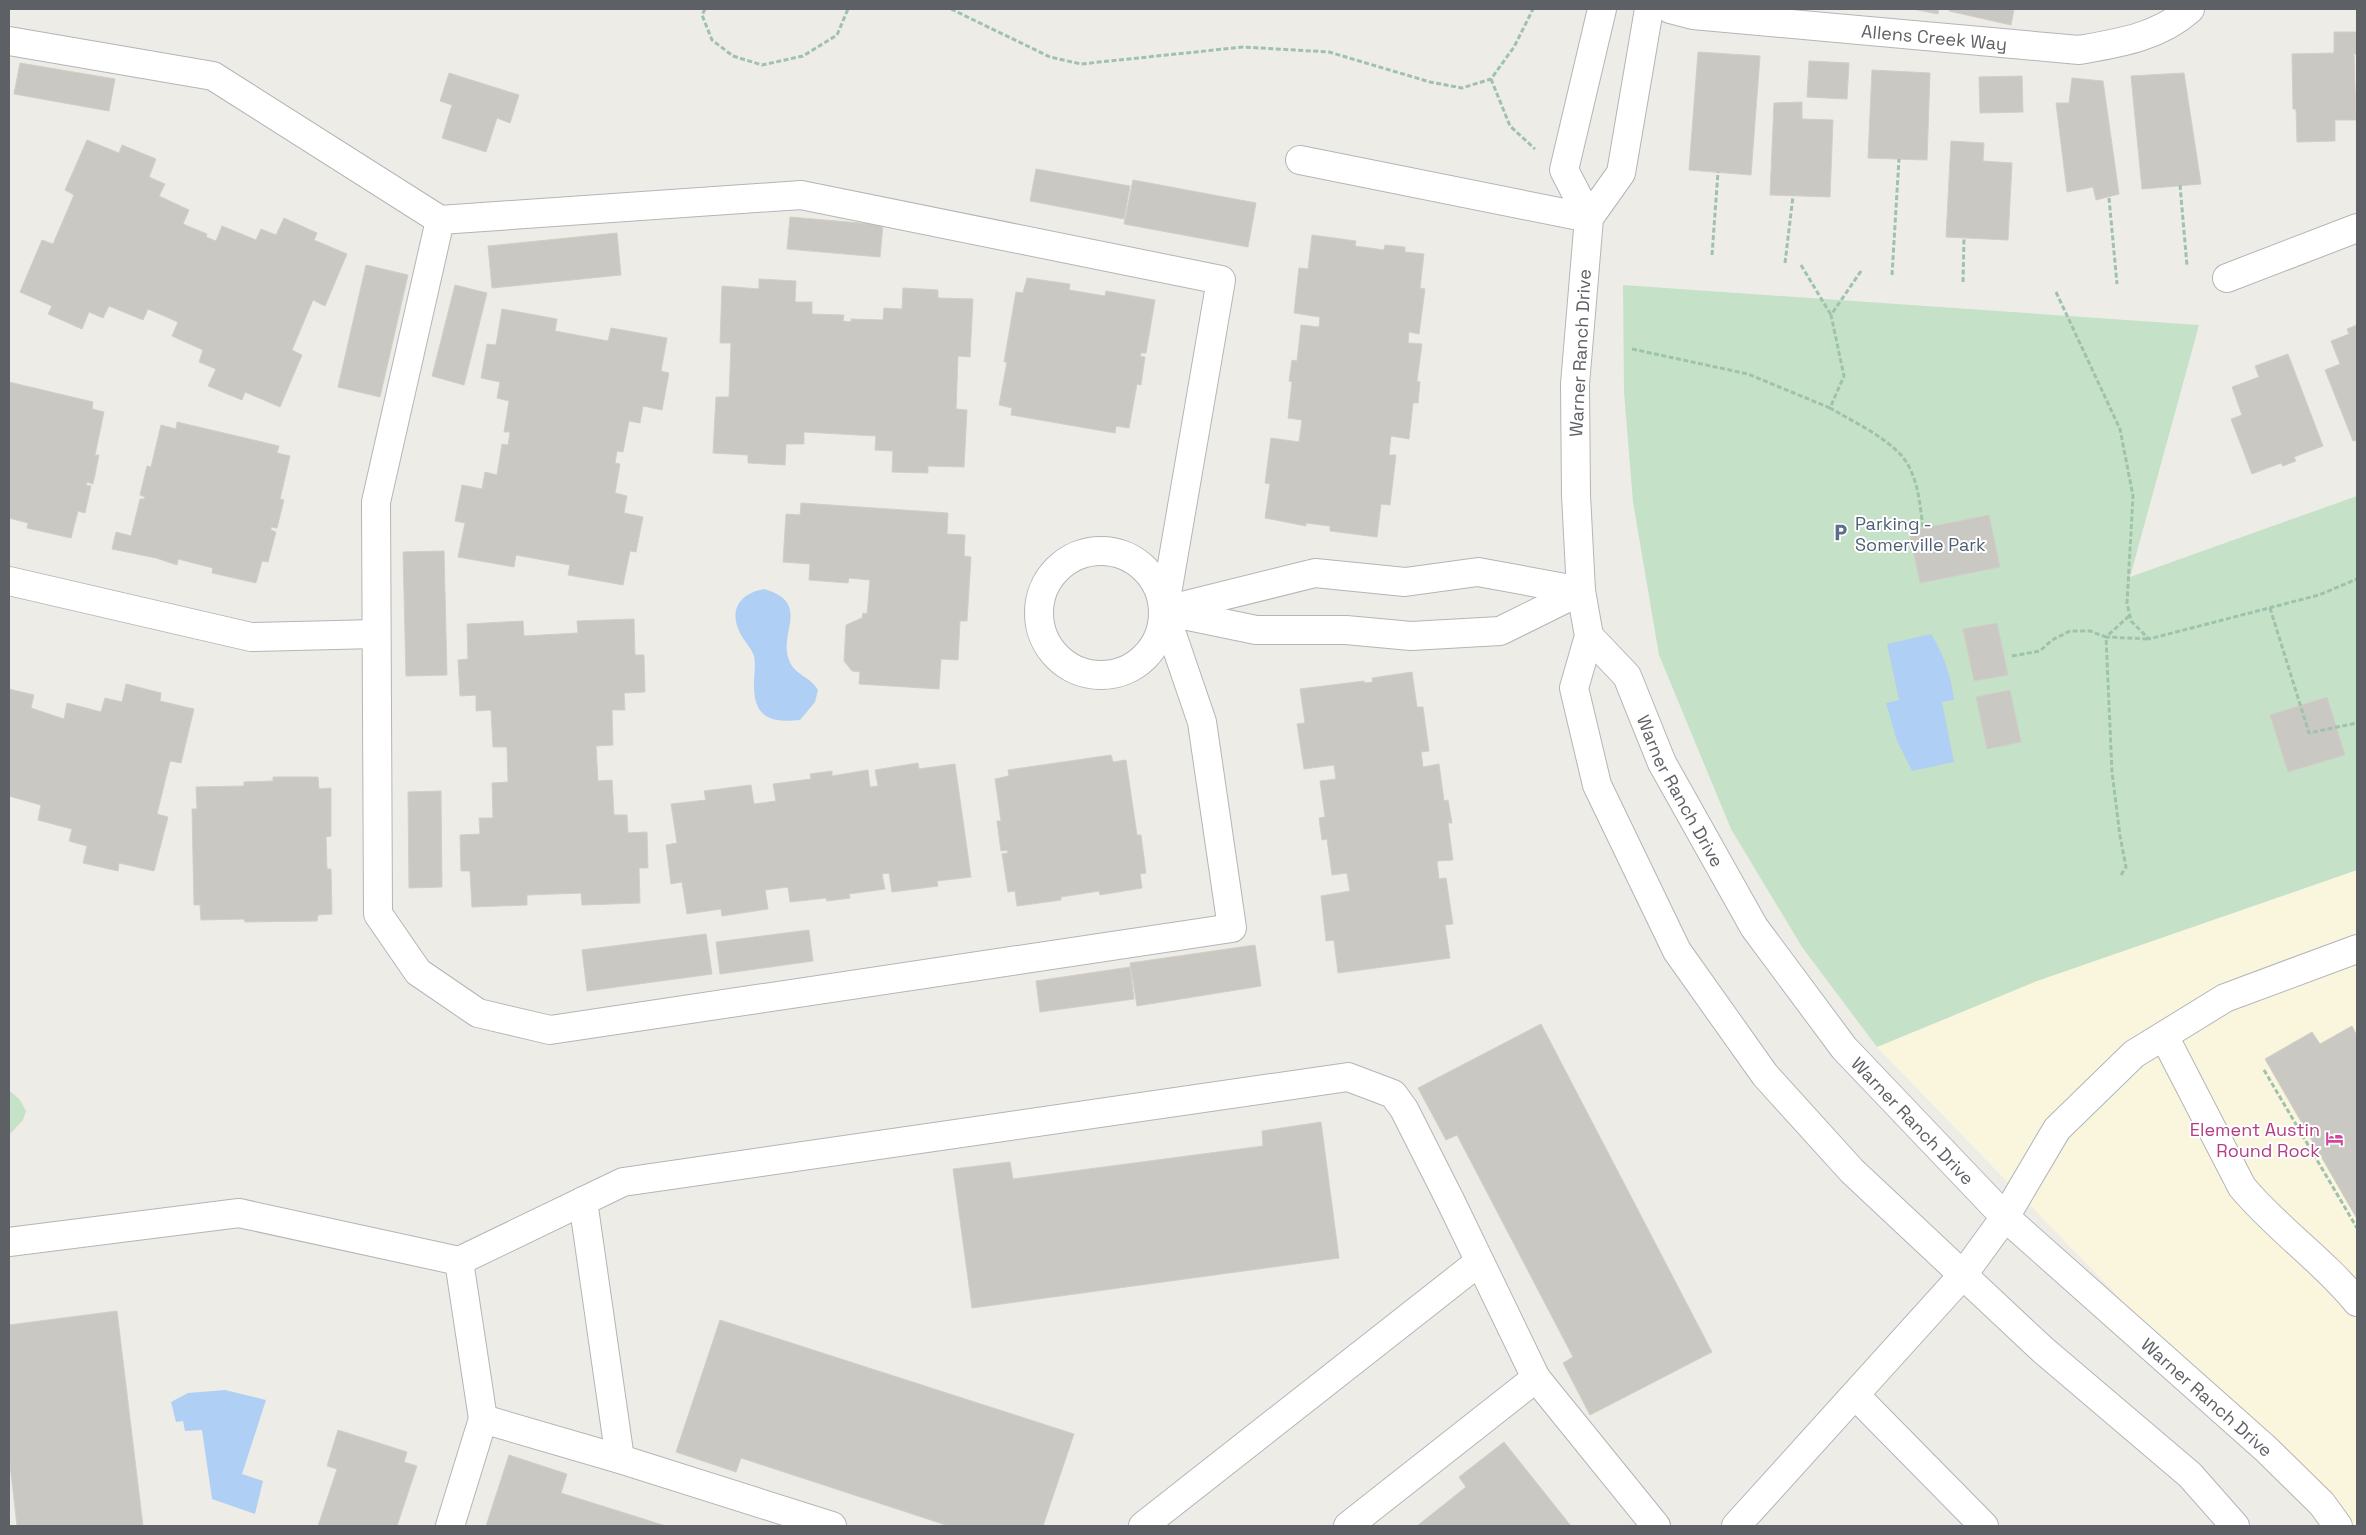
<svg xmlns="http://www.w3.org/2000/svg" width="2366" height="1535" viewBox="0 0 2366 1535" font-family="'Space Grotesk',sans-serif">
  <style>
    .commercial { fill: #faf6de }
    .green { fill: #c5e2c8 }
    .water { fill: #afd0f4 }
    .building { fill: #c9c8c2; stroke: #d2cfc5 }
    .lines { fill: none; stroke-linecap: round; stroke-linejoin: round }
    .minor-casing { stroke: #b3b5b9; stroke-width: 30 }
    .path { stroke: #9fc2ac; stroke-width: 3; stroke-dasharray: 5 2.5; stroke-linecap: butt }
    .minor { stroke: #fff; stroke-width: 28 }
    .labels { text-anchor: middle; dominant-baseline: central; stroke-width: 4; stroke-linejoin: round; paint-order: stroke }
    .street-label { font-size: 18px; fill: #5d6064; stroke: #fff }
    .service-label { font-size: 18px; fill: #4e5e75; stroke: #fff; text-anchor: start }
    .hotel-label { font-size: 18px; fill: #b23c85; stroke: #fff; text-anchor: end }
  </style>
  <rect width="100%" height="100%" fill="#eeece6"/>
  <polygon class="commercial" points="2357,870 2357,1526 2340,1526 1877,1047 2037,981"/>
  <g class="green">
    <polygon points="1623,285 2199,325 2130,577 2357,496 2357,870 2037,981 1877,1047 1802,947 1731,829 1659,655 1633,502 1624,392"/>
    <polygon points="9,1090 20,1100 26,1111 23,1120 9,1135"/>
  </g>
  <g class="water">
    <path d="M 764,589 C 812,603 778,632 789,660 C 795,676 809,675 818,690 L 815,702 L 800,720 C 769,723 753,717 754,682 C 754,674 756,664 754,656 C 751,647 744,641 740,633 C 728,609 741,593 764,589 Z"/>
    <path d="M 1931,634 C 1944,655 1951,675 1954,700 L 1942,702 L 1954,762 L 1912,771 L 1897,741 L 1886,703 L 1899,700 L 1887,644 Z"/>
    <polygon points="225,1390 266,1400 242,1474 263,1481 255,1514 212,1499 202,1430 185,1431 183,1421 176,1422 171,1402 188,1393"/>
  </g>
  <g class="building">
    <polygon points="1913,9 1939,9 1938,14"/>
    <polygon points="1949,9 2014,9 2011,25 1949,11"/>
    <polygon points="2334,32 2357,32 2357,54 2354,54 2356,120 2335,120 2335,141 2297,142 2296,109 2293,109 2292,54 2334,53"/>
    <polygon points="1698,52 1760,56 1751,175 1689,170"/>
    <polygon points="1809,61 1849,63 1847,99 1807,97"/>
    <polygon points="20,63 115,79 109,111 14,94"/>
    <polygon points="1872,70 1930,73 1927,160 1868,158"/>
    <polygon points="449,73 519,95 510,123 497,118 486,152 442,138 452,105 440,101"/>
    <polygon points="2184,73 2201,184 2142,189 2131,76"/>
    <polygon points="2022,76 2023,112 1980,113 1979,77"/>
    <polygon points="2072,78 2103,81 2119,194 2096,200 2093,187 2067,192 2056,103 2069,103"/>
    <polygon points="1802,102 1802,119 1833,120 1830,197 1770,195 1774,103"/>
    <polygon points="87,140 119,153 122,145 156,159 149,177 165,184 159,196 189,210 183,224 207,234 206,237 216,241 222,226 256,240 261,229 276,235 284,218 317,233 314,240 347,254 325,306 313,300 292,350 302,355 280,407 245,392 242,400 208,386 216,369 199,362 203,350 172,336 178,322 148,309 143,320 109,306 103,318 89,312 82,329 48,314 52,306 20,292 42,240 53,244 74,195 65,190"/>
    <polygon points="1951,141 1984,143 1983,161 2012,163 2008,240 1946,237"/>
    <polygon points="1036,169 1130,186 1124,219 1030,201"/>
    <polygon points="1133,180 1256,203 1248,247 1124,224"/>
    <polygon points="790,217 883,225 880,257 787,249"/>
    <polygon points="617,233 621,275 492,288 488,246"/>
    <polygon points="1312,235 1356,241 1355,246 1384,250 1385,245 1405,247 1405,252 1424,254 1420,288 1425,289 1419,334 1409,332 1408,343 1422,344 1417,381 1420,382 1418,403 1413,403 1409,439 1391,436 1389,455 1396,455 1390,505 1381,504 1377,537 1330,531 1330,526 1306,523 1306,526 1265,518 1270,484 1265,483 1271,438 1299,442 1302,420 1288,418 1292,382 1289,381 1292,360 1297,361 1301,325 1319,327 1320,317 1294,313 1299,268 1308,269"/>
    <polygon points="366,265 408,275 380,397 338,387"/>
    <polygon points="1027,278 1070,284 1069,290 1105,296 1106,291 1155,300 1146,353 1141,353 1140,356 1145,357 1141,385 1137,384 1129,428 1116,426 1115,433 1011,415 1012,408 999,405 1007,362 1004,362 1016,292 1023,293"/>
    <polygon points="759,279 796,281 795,302 812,302 812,314 844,315 843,321 851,322 851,319 883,320 884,308 902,309 903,288 938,290 938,298 973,299 970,357 958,356 956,409 967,410 964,467 928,466 928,473 892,472 893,451 875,450 876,436 804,432 804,444 786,444 785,465 748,463 748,455 713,453 716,397 729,397 731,343 720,343 722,286 759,289"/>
    <polygon points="455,285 487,293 464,385 432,376"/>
    <polygon points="502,309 557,319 555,331 608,341 611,328 667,338 661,371 669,373 662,410 643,406 640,423 629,421 623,452 617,451 615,463 620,464 615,493 627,496 624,513 643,517 636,552 630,551 623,585 568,575 570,565 516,555 514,567 458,557 465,523 455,521 462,485 482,489 485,472 497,475 502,444 508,445 510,432 504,432 509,401 497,398 500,382 481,378 487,344 496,345"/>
    <polygon points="2357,325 2357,440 2353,441 2325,370 2340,364 2331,341 2349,334 2347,329"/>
    <polygon points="2288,354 2323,446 2294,457 2296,461 2283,466 2281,463 2252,474 2231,419 2242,415 2232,387 2259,377 2255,366"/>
    <polygon points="9,382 93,402 92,409 104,412 95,455 99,455 93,484 87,482 86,485 91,486 85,513 78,511 71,538 27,528 28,523 9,518"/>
    <polygon points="177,422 279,446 277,453 290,456 280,499 284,500 277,528 271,527 271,530 276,532 268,562 262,561 256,583 212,573 213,568 178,559 177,565 156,558 112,549 116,532 131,536 140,499 144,499 145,497 140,495 147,466 151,467 161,425 176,429"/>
    <polygon points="801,503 948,513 947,534 965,535 964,556 971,557 967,621 960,621 958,660 941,659 939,689 859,684 860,672 852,671 844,661 846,625 862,618 863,613 867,614 870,580 849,578 848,583 809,580 810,564 783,562 786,514 800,515"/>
    <polygon points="1989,515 2000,567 1920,583 1909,531"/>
    <polygon points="444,551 447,675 406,676 403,552"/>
    <polygon points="634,619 635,655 644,655 645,692 624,693 625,710 612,710 613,745 596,746 598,781 612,780 614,815 627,815 628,833 647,832 648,868 639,868 640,903 582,905 581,893 527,895 527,905 472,907 470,871 461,871 460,835 480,834 479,818 493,818 492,783 508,782 507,747 493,747 491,710 476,711 476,695 460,696 458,660 468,659 467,624 523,621 524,636 578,633 577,621"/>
    <polygon points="1997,623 2008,675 1974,681 1963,629"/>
    <polygon points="1412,672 1417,707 1423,707 1429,751 1421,752 1423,767 1439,764 1444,801 1448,800 1452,823 1448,823 1453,860 1437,861 1439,879 1446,878 1453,924 1445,925 1450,958 1338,973 1334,940 1326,941 1321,896 1350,891 1347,873 1332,875 1327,839 1322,840 1319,818 1325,817 1320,781 1336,779 1334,765 1304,769 1297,724 1305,723 1300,689 1364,681 1364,683 1373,682 1372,678"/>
    <polygon points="126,684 161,693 160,701 194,709 181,763 170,761 157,814 168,817 154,871 119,863 118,871 83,863 87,846 69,841 72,829 38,820 41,805 9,796 9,689 34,695 31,708 64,719 67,703 101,712 105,698 122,702"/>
    <polygon points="2010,690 2021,742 1987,749 1976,697"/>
    <polygon points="2327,697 2345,755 2288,772 2270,715"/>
    <polygon points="1111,755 1113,762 1126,760 1137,835 1141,835 1146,873 1140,874 1142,888 1100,895 1099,891 1061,897 1061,900 1017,906 1015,891 1008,892 1002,854 1008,853 1007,850 1001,851 997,821 1001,821 995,779 1009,776 1008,770"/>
    <polygon points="918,763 919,769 955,764 971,877 937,881 938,886 892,892 889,873 882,874 885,889 849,894 850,898 827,901 826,898 790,902 788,887 765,890 768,909 722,916 721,909 687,914 682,882 671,884 666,845 677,843 671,804 706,800 704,791 751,785 754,804 776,801 773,784 811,779 810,774 832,771 832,776 868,770 870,787 878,786 875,770"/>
    <polygon points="273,777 318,777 319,789 331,788 331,836 326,837 327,869 331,869 332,914 318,915 317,921 245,922 244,919 201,920 200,905 194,905 192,809 197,809 196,787 244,786 244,782 273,781"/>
    <polygon points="441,791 442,887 409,888 408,792"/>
    <polygon points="809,930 813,961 720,974 716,942"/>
    <polygon points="706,934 712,974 587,991 582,950"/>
    <polygon points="1255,945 1261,986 1137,1006 1130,963"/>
    <polygon points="1130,967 1134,999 1040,1012 1036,981"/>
    <polygon points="1541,1024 1712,1352 1590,1415 1563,1363 1573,1357 1457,1135 1446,1140 1418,1088"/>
    <polygon points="2352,1026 2357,1036 2357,1219 2265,1059 2312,1032 2320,1044"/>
    <polygon points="1321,1122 1339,1258 972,1308 953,1169 1010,1162 1013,1179 1263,1146 1262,1131"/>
    <polygon points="117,1311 143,1526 17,1526 9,1456 9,1325"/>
    <polygon points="720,1320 1074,1434 1043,1526 949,1526 741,1458 736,1472 676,1452"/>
    <polygon points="338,1430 407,1452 404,1462 417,1466 397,1526 318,1526 337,1469 327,1466"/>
    <polygon points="1504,1442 1571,1526 1417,1526 1466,1487 1459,1477"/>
    <polygon points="509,1455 567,1474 561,1493 666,1526 486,1526"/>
  </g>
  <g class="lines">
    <defs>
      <g id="minor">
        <polyline points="1649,9 1621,173 1589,218 1575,384 1576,495 1581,591 1589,636 1574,688 1597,785 1677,951 1765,1075 1852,1171 2043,1350 2190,1475 2235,1526"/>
        <path id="s1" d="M 1670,9 L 1693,15 L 2079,50 C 2119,43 2159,37 2190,9"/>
        <polyline points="9,41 213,76 440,220 801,195 1221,280 1164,611 1202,722 1232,928 550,1030 478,1013 418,972 378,914 376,502 440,220"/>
        <polyline points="1300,160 1589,218"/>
        <polyline points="1589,218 1564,170 1602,9"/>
        <polyline points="2227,278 2357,228"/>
        <circle cx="1101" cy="613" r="62"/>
        <polyline points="9,581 251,637 376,634"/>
        <polyline points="1170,609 1315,573 1405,582 1478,572 1581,591"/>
        <polyline points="1164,611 1256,630 1346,630 1411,636 1500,631 1581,591"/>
        <path id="s2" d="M 1589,636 L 1627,676 L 1662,763 L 1754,927 L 1844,1048 L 2005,1217 L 2266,1449 L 2322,1504 L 2338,1526"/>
        <path d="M 2164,1036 L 2242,1187 C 2277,1229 2323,1260 2357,1302"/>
        <polyline points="583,1201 620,1459"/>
        <polyline points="9,1242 239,1213 459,1261 483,1419 450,1526"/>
        <polyline points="459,1261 623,1182 1348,1077 1393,1094 1404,1109 1451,1202 1536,1378"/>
        <polyline points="1855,1395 1984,1526"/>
        <polyline points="483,1419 620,1459 832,1526"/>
        <polyline points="1143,1526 1479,1262"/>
        <polyline points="1348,1526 1536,1378 1656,1526"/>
        <polyline points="1736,1526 1962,1276 2005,1217 2057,1129 2134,1054 2225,998 2357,949"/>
      </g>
    </defs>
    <use href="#minor" class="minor-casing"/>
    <g class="path">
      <polyline points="705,9 702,15 712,40 733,56 762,65 803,56 837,35 848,9"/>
      <polyline points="951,9 1050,57 1081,64 1243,47 1329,52 1430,82 1462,88 1491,79 1514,47 1533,9"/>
      <polyline points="1491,79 1510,126 1535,149"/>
      <polyline points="2180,185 2187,266"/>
      <polyline points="2109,198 2117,284"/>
      <polyline points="1712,255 1718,172"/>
      <polyline points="1785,263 1793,196"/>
      <polyline points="1801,265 1831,315"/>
      <path d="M 1861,271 L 1831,315 L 1844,376 L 1830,408 C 1854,422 1882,435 1901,455 C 1918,474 1920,505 1923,528"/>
      <polyline points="1892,275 1899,159"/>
      <polyline points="1963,282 1964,238"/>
      <polyline points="2056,292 2120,429 2133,496 2127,603 2131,621 2149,639 2319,595 2357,579"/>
      <polyline points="1632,349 1748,374 1830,408"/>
      <polyline points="2270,608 2309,733 2357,723"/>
      <polyline points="2129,616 2106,637 2149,639"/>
      <polyline points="2012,656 2040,651 2052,640 2070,631 2090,631 2106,637 2112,772 2120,836 2126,867 2121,875"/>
      <polyline points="2264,1070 2357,1228"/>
    </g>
    <use href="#minor" class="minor"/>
  </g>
  <defs>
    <symbol id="parking-bare" viewBox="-9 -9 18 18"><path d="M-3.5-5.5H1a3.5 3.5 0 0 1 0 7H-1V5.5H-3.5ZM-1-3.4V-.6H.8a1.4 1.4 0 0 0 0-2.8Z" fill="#5c6f8a" stroke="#fff" stroke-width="2.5" paint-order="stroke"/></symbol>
    <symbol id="hotel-bare" viewBox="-9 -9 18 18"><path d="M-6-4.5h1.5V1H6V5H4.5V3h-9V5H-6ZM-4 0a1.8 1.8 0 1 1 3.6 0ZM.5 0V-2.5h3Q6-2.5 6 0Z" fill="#d1479c" stroke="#fff" stroke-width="2.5" paint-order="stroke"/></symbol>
  </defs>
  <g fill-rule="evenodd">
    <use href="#parking-bare" x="1828" y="520" width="25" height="25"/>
    <use href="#hotel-bare" x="2322" y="1126" width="25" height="25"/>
  </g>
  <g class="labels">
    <g class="street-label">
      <text stroke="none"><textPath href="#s1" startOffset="266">Allens Creek Way</textPath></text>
      <text transform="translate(1580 353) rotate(-87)">Warner Ranch Drive</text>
      <text stroke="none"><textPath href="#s2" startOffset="182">Warner Ranch Drive</textPath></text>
      <text stroke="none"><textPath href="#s2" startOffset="588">Warner Ranch Drive</textPath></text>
      <text stroke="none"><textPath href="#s2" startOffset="992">Warner Ranch Drive</textPath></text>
    </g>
    <g class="service-label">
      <text x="1855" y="523">Parking -<tspan x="1855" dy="21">Somerville Park</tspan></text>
    </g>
    <g class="hotel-label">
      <text x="2320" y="1129">Element Austin<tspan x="2320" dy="21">Round Rock</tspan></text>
    </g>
  </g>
  <rect width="2366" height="1535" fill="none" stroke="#5d6064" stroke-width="20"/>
</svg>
